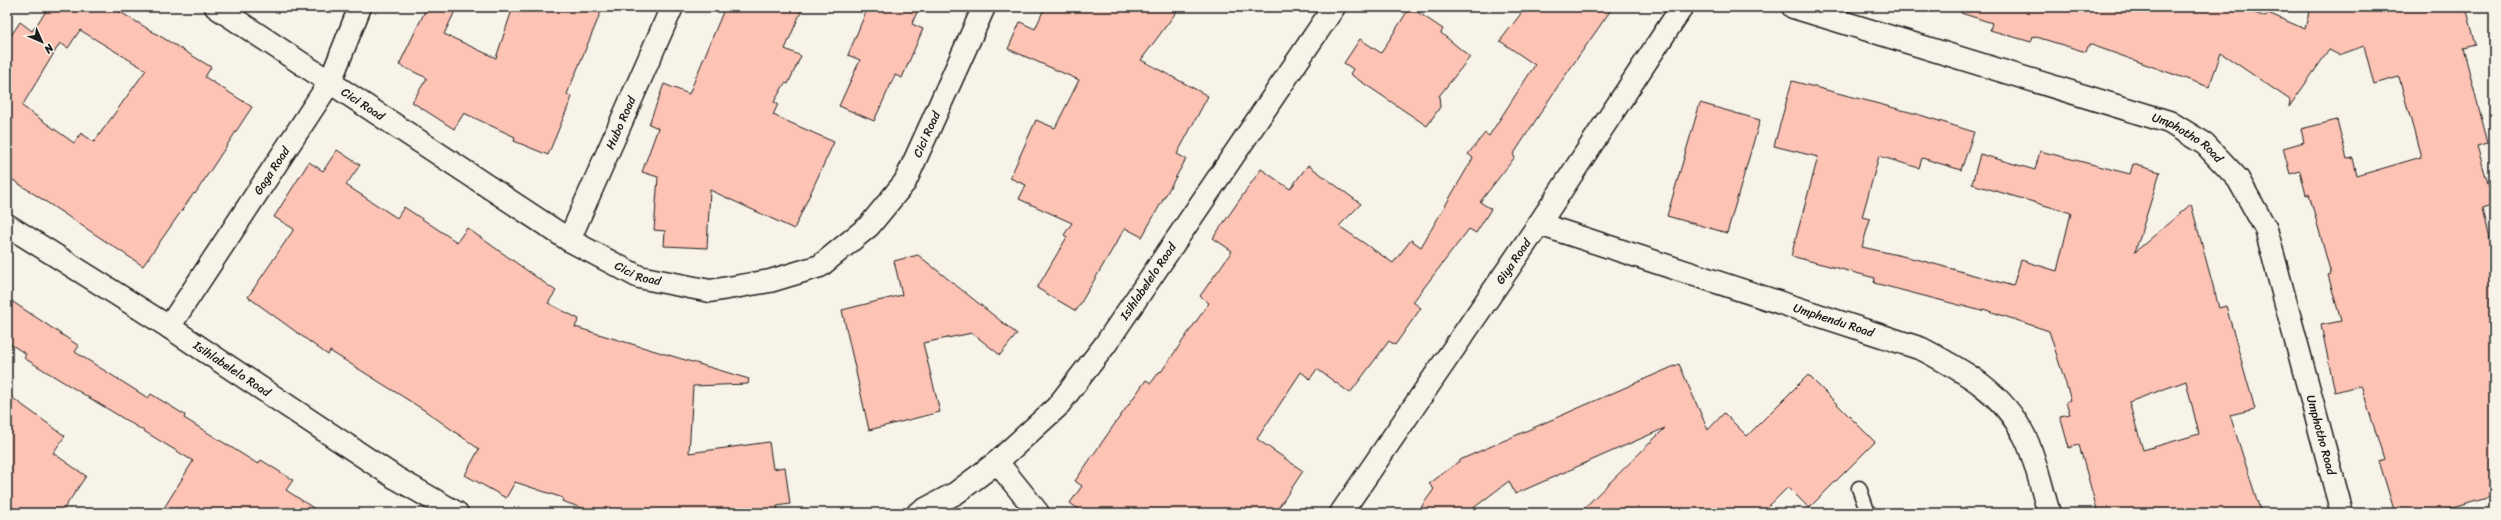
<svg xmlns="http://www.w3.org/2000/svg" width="2501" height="520" viewBox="0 0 2501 520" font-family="Sriracha,sans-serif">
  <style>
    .building { fill: #fdc3b5; stroke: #1c1c1c; fill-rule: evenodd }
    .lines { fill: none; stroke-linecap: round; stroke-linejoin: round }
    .service-casing { stroke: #1c1c1c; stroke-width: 17 }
    .minor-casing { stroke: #1c1c1c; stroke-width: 25 }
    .service { stroke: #f7f3e8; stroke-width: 14 }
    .minor { stroke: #f7f3e8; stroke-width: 22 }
    .labels { text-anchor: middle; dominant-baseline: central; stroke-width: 3; stroke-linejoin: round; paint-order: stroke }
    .street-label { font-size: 12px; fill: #1c1c1c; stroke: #f7f3e8 }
  </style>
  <rect width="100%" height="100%" fill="#f7f3e8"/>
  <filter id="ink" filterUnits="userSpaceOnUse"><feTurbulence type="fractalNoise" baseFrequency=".025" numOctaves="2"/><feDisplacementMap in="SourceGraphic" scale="8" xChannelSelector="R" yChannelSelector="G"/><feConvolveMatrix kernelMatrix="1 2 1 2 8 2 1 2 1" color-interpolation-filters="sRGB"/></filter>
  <g filter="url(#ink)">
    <g class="building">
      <path d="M 42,7 L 112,7 L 211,67 L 205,77 L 252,107 L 195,194 L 194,193 L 143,266 L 7,176 L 7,42 L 20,22 L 32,31 L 47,10 ZM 80,30 L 146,70 L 94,142 L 81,133 L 74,143 L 22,106 L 60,43 L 68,48 Z"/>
      <polygon points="427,7 457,7 444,34 496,58 513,7 603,7 567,94 572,97 548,155 514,141 515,137 464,113 454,129 412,102 427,78 399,65"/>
      <polygon points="725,7 803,7 785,49 801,56 788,84 785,83 774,102 778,104 773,115 834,142 794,229 710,190 707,248 664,246 665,231 654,230 658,177 642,172 658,128 649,124 664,84 689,94"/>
      <polygon points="868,7 919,7 912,24 923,29 902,78 895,75 874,121 839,106 860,60 848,55"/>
      <polygon points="1045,7 1180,7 1141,60 1208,96 1177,154 1186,159 1142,237 1125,228 1076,311 1037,288 1067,237 1064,235 1072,223 1019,199 1026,185 1010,178 1036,120 1055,128 1079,80 1008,49 1020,22 1035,29"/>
      <polygon points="1410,7 1443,29 1441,33 1470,57 1439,96 1440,107 1427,126 1350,74 1353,69 1344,63 1360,39 1381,53"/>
      <polygon points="1526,7 1613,7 1560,83 1513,155 1515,157 1480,202 1491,209 1476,233 1469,229 1413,302 1421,308 1395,345 1389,341 1350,393 1317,369 1310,379 1301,372 1257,439 1303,471 1275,513 1084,513 1070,503 1082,486 1075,481 1114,425 1146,380 1151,383 1160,371 1161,372 1209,303 1200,296 1232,251 1213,238 1261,169 1290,189 1308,165 1361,204 1339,226 1393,263 1411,240 1421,247 1473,158 1468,154 1485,133 1489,136 1535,65 1500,41"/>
      <polygon points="1962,7 2238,7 2266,17 2268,13 2305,29 2310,7 2466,7 2476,45 2463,48 2488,143 2477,146 2494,204 2482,208 2494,262 2494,496 2435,513 2395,513 2379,461 2384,459 2361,385 2335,392 2321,325 2341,321 2328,275 2331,274 2309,194 2306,195 2300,171 2290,174 2283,148 2304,142 2301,129 2337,120 2347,159 2353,158 2357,176 2421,157 2399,77 2374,84 2364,46 2339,55 2329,50 2289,107 2290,100 2221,53 2209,87 2089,44 2086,52 2033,36 2031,42 1990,30 1992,23 1961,13"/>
      <path d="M 1792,81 L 1917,114 L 1974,132 L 1961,170 L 1922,158 L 1919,168 L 1879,156 L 1862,217 L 1870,219 L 1862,247 L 1920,260 L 2013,286 L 2021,260 L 2057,271 L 2071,213 L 1972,184 L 1980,154 L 2035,170 L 2040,151 L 2130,174 L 2133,164 L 2160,172 L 2135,252 L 2191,204 L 2219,308 L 2226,306 L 2255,409 L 2230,415 L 2261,513 L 2098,513 L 2079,445 L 2069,448 L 2060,416 L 2070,414 L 2066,402 L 2071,400 L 2049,331 L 1983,309 L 1982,311 L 1874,283 L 1875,278 L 1791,256 L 1818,157 L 1774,146 ZM 2186,381 L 2199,434 L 2143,450 L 2129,402 Z"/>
      <polygon points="1700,103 1760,120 1727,233 1667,216"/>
      <polygon points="337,150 360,165 346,185 397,218 404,207 457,242 467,228 556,291 548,303 579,319 575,327 749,379 748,384 693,386 689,453 769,442 773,469 785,467 790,504 777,506 779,513 731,513 731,511 596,513 562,501 563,498 515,482 506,498 465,475 479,449 424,410 330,351 328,355 248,297 294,229 274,217 309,162 323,171"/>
      <polygon points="918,255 1017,334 1000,355 972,333 923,343 940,412 869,430 842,310 902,295 894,261"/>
      <polygon points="7,298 79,346 75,352 148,398 151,394 185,415 184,418 258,464 261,460 293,480 286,490 321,513 161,513 193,461 24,358 26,354 7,342"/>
      <polygon points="1679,364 1708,430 1724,413 1747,436 1808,375 1875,442 1809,508 1788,487 1762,513 1579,513 1665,428 1515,494 1509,481 1467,513 1417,513 1434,489 1429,484 1462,459"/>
      <polygon points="7,394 65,436 53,453 86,476 61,513 7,513"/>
    </g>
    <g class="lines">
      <defs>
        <polyline id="service" points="1859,488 1868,513"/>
        <g id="minor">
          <path id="s1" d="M 216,7 L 569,240 L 639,277 L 710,291 L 770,281 L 820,266 L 869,226 L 905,182 L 984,7"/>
          <path id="s2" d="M 1793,7 L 2169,122 L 2205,144 L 2238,179 L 2266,229 L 2342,513"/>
          <path id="s3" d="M 1539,224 L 1922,349 C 1965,372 2002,391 2025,437 C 2035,456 2042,491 2049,513"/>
          <path id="s4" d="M 7,225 L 169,327 L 396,478 L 457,513"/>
          <path id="s5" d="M 569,240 L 672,7"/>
          <path id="s6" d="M 169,327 L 330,82 L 360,7"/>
          <polyline points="997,462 1038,513"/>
          <path id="s7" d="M 918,513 L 956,493 L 997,462 L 1057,407 L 1105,345 L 1334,7"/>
          <path id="s8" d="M 1341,513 L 1539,224 L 1682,7"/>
        </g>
      </defs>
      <use href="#service" class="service-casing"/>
      <use href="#minor" class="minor-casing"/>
      <use href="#service" class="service"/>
      <use href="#minor" class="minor"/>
    </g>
  </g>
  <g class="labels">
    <g class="street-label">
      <text stroke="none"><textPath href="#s1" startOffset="176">Cici Road</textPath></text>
      <text stroke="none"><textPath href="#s5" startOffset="128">Hubo Road</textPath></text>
      <text stroke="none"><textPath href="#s1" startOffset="860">Cici Road</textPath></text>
      <text stroke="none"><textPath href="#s2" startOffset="417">Umphotho Road</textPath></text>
      <text stroke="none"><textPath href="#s6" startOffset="187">Gaga Road</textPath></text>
      <text stroke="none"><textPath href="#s8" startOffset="305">Giya Road</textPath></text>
      <text stroke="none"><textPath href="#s1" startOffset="500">Cici Road</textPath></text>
      <text stroke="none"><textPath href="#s7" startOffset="331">Isihlabelelo Road</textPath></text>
      <text stroke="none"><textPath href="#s3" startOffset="310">Umphendu Road</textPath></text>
      <text stroke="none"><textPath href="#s4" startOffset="267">Isihlabelelo Road</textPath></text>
      <text stroke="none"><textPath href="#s2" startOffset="754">Umphotho Road</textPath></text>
    </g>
  </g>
  <rect width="2501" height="520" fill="none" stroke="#f7f3e8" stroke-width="24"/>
  <rect x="12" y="12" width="2477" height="496" fill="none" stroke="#1c1c1c" stroke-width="1.5" filter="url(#ink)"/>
  <g transform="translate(42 42) rotate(135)" stroke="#f7f3e8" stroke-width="3" paint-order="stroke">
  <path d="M0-3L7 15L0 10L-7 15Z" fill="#1c1c1c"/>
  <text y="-6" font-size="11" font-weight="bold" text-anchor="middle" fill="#1c1c1c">N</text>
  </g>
</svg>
